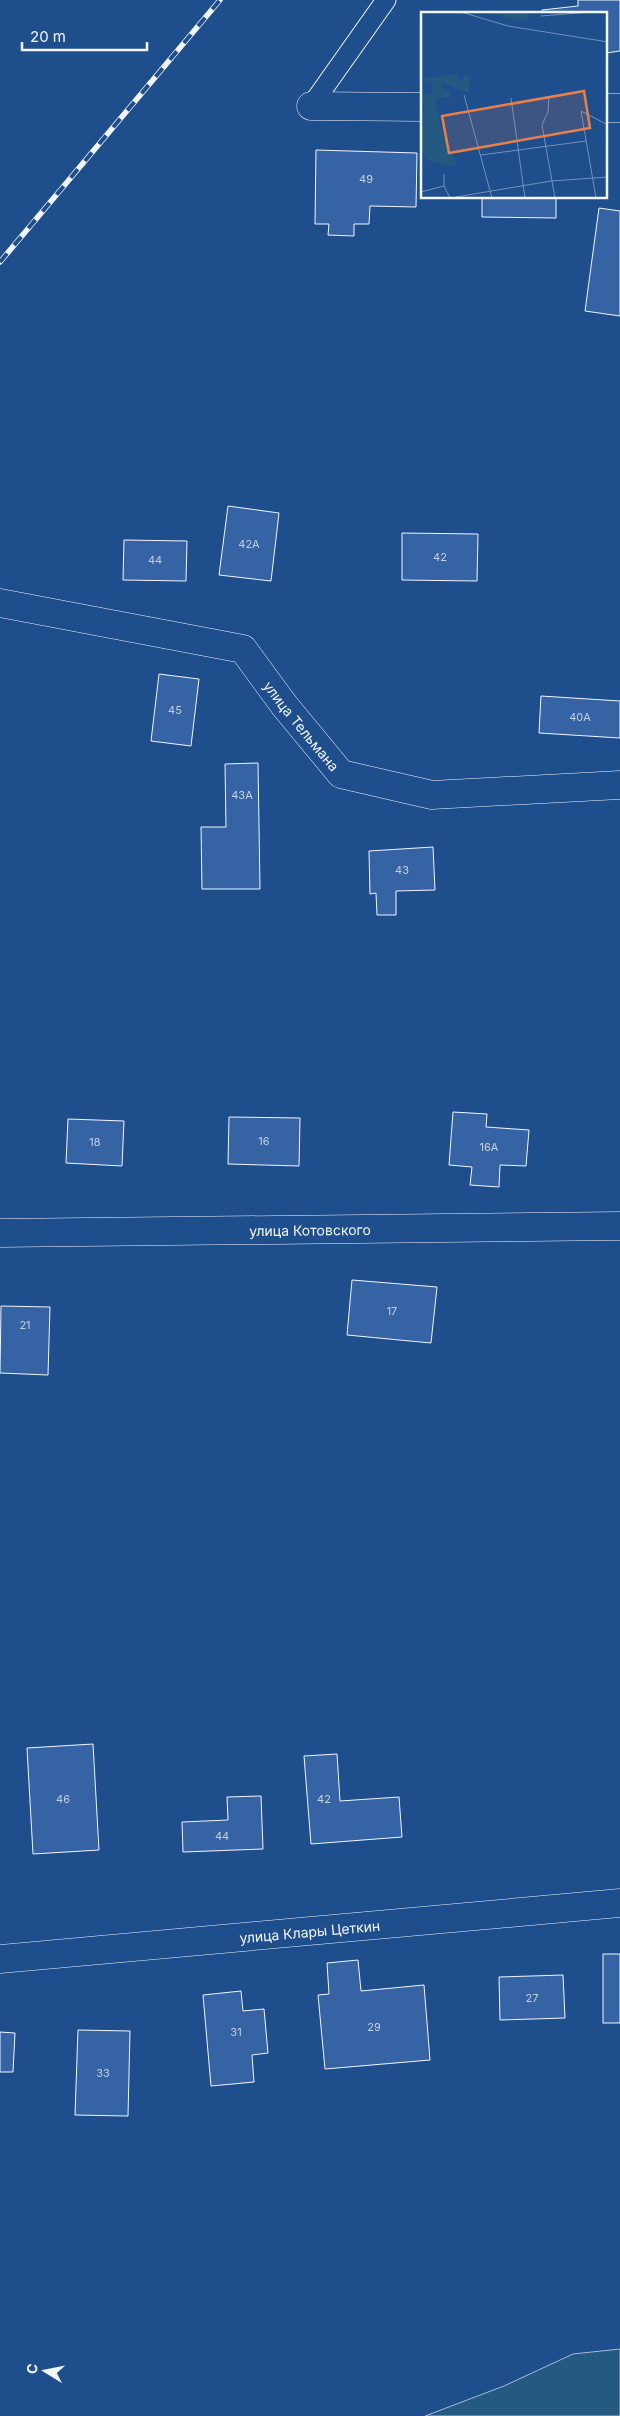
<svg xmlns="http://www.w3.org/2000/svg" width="620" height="2416" viewBox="0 0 620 2416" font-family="Inter,sans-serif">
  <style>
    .green { fill: #245a82; stroke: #a8bbd7 }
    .building { fill: #3563a3; stroke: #f2f6ff }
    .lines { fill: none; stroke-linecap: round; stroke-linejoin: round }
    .lane-casing { stroke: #f2f6ff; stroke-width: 21 }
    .street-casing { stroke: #f2f6ff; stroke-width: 29 }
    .lane { stroke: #1f4e8c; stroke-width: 19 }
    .street { stroke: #1f4e8c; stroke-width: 28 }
    .rail-casing { stroke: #f2f6ff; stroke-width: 5.5 }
    .rail { stroke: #1f4e8c; stroke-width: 4; stroke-dasharray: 11; stroke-linecap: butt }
    .labels { text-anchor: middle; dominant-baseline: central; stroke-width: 4; stroke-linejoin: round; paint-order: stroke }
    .number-label { font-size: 11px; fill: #c3d1e8 }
    .street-label { font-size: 14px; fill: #f2f6ff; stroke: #1f4e8c }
    .inset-road { fill: none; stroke: #7391ba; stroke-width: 1 }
    .view { fill: #ea8049; fill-opacity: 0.15; stroke: #ea8049; stroke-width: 2.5 }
    .inset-edge { fill: none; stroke: #f2f6ff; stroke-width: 2.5 }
  </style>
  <rect width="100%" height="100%" fill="#1f4e8c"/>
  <polygon class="green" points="620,2349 620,2416 425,2416 504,2386 573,2354"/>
  <g class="building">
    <polygon points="578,0 620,0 620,51 606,53 606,14 542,14 542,10 578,6"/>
    <polygon points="316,150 417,153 416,207 370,206 369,224 354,224 354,236 328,235 329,224 315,224"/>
    <polygon points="482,198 556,198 556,218 482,217"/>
    <polygon points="599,208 620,211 620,316 585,311"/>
    <polygon points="228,506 279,513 271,581 219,575"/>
    <polygon points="402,533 478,534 477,581 402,580"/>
    <polygon points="124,540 187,541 186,581 123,580"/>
    <polygon points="159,674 199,679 191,746 151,741"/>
    <polygon points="541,696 620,701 620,738 539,733"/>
    <polygon points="258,763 260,889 202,889 201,827 226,827 225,764"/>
    <polygon points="433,847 435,890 396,891 396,915 377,915 376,893 370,894 369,851"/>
    <polygon points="453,1112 487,1114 486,1127 529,1130 526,1166 500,1165 499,1187 470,1185 472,1167 449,1165"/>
    <polygon points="229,1117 300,1118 299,1166 228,1164"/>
    <polygon points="68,1119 124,1121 122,1166 66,1163"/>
    <polygon points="352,1280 437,1287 431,1343 347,1335"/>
    <polygon points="1,1306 50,1307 48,1375 0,1373"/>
    <polygon points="93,1744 99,1850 33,1854 27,1748"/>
    <polygon points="337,1754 340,1801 399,1797 402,1837 311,1844 304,1756"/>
    <polygon points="261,1796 263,1849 183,1852 182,1822 228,1820 227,1797"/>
    <rect x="603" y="1954" width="17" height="69"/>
    <polygon points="358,1960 361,1991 424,1985 430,2060 325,2069 318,1995 329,1994 327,1963"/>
    <polygon points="563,1975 565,2018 500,2020 499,1977"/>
    <polygon points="241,1991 243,2011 264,2009 268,2053 252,2055 254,2082 211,2086 203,1995"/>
    <polygon points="78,2030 130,2031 128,2116 75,2115"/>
    <polygon points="0,2032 15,2033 13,2072 0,2072"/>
  </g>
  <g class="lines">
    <defs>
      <polyline id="lane" points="311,106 386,0"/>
      <g id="street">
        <polyline points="311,106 422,107"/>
        <polyline points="606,108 620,108"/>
        <path id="s1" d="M 0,603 L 243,649 L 284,705 L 341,774 L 432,795 L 620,785"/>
        <path id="s2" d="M 0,1233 L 620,1226"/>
        <path id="s3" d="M 0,1959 L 620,1903"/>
      </g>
    </defs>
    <use href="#lane" class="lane-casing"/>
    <use href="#street" class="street-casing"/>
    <use href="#lane" class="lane"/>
    <use href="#street" class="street"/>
    <defs>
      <polyline id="rail" points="0,262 220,0"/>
    </defs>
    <use href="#rail" class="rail-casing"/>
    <use href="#rail" class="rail"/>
  </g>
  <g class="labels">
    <g class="number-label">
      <text x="366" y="179">49</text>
      <text x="249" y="544">42А</text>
      <text x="440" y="557">42</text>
      <text x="155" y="560">44</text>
      <text x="175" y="710">45</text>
      <text x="580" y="717">40А</text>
      <text x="242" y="795">43А</text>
      <text x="402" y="870">43</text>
      <text x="264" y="1141">16</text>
      <text x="95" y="1142">18</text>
      <text x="489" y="1147">16А</text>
      <text x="392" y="1311">17</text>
      <text x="25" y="1325">21</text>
      <text x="63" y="1799">46</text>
      <text x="324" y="1799">42</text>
      <text x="222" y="1836">44</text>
      <text x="532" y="1998">27</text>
      <text x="374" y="2027">29</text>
      <text x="236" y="2032">31</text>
      <text x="103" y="2073">33</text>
    </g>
    <g class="street-label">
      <text stroke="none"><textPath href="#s1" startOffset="344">улица Тельмана</textPath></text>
      <text stroke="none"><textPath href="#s2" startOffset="310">улица Котовского</textPath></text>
      <text stroke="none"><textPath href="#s3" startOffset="311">улица Клары Цеткин</textPath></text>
    </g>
  </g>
  <g transform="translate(421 12)">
    <rect width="186" height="186" fill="#1f4e8c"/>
    <path d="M 64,0 L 106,0 L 109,3 L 107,8 L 101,9 ZM 35,62 L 40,70 L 44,63 L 50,66 L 47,81 L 22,71 L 20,76 L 28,78 L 29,85 L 15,86 L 14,91 L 23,124 L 32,143 L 35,152 L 33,155 L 5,148 L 0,136 L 3,92 L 0,83 L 10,82 L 11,70 L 0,67 Z" fill="#245a82"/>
    <path class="inset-road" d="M 40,0 L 87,14 L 187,30M 120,4 L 169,0M 43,83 L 71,186M 128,84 L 127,100 L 121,113 L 134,186M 90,86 L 104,186M 160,99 L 175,186M 160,99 L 187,113M 60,143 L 165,129M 23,162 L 23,174 L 29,186M 0,180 L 23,174M 29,186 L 130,169 L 187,165"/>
    <path class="view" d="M 163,79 L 169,116 L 28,141 L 21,104 Z"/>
    <rect width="186" height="186" class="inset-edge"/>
  </g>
  <g transform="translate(45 2371) rotate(280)" stroke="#1f4e8c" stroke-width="4" paint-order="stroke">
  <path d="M0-4L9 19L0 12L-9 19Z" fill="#f2f6ff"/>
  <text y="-8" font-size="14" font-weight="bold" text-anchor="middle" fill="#f2f6ff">С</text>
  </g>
  <path d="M22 42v8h125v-8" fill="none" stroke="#f2f6ff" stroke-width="2.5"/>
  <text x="30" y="42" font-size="15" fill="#f2f6ff" stroke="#1f4e8c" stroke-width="4" paint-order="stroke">20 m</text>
</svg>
